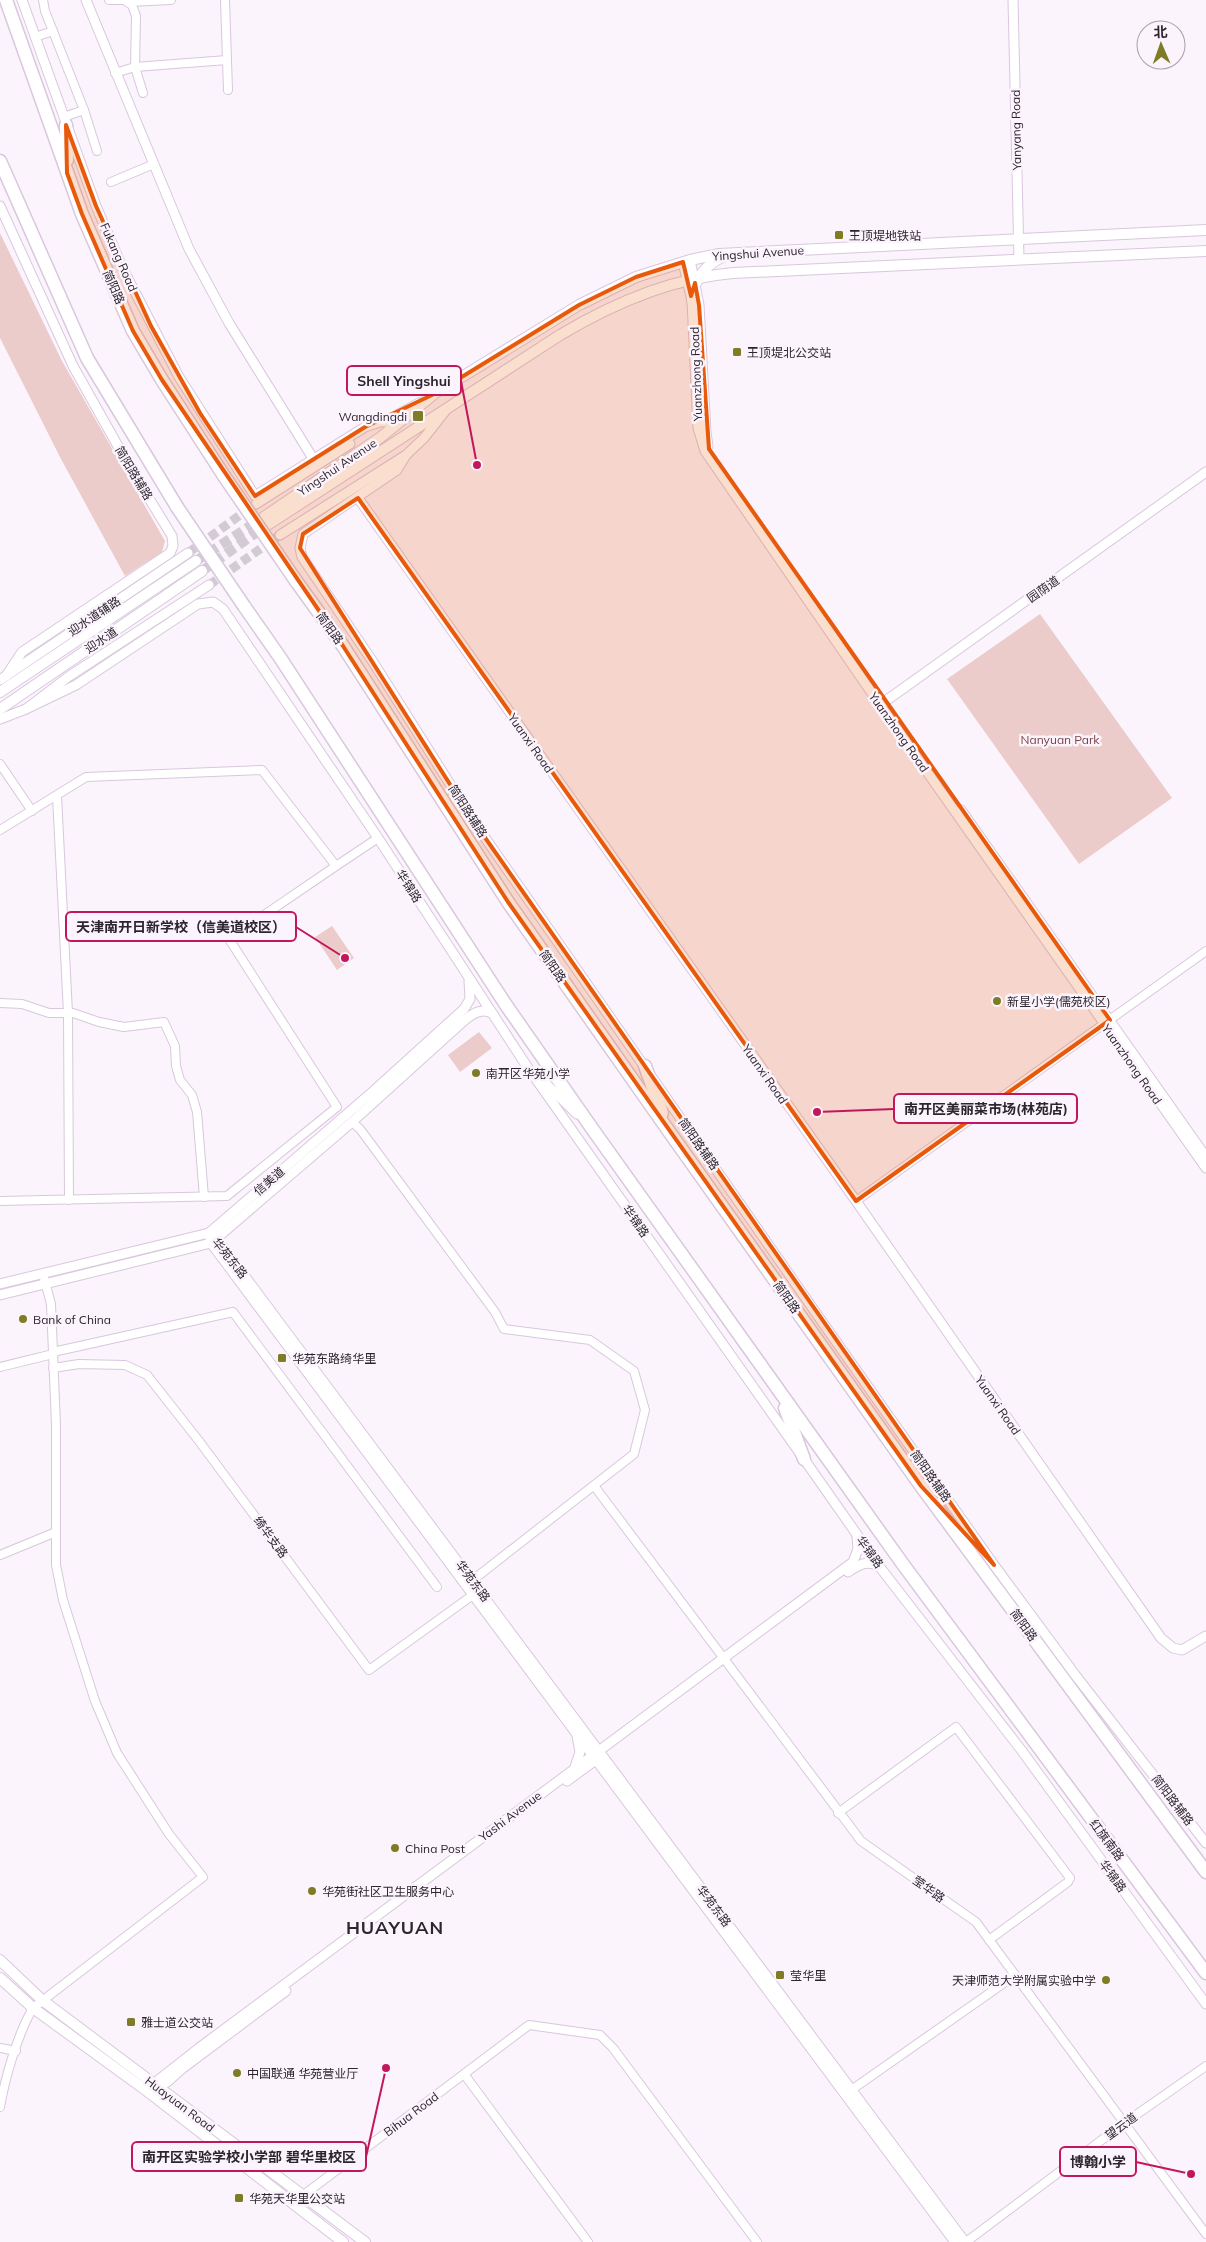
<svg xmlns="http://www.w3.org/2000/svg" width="1206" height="2242" viewBox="0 0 1206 2242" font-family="Mulish,'Noto Sans SC',sans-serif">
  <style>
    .park { fill: #eccccb }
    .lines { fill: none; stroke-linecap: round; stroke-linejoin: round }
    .tertiary-tunnel { stroke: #d2cbd3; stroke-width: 9; stroke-dasharray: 9 4.5; stroke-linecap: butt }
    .secondary-tunnel { stroke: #d2cbd3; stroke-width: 10; stroke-dasharray: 10 5; stroke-linecap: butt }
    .minor-casing { stroke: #d9c7dd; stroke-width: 10 }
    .tertiary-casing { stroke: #d9c7dd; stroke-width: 11 }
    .secondary-casing { stroke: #d9c7dd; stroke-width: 12 }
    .trunk-casing { stroke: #d9c7dd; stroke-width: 15 }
    .minor { stroke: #fff; stroke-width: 8 }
    .tertiary { stroke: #fff; stroke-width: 9 }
    .secondary { stroke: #fff; stroke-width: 10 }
    .trunk { stroke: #fff; stroke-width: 12 }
    .trunk-bridge-casing { stroke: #d9c7dd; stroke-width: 15; stroke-linecap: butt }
    .trunk-bridge { stroke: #fff; stroke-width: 12 }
    .marked { fill: #e8590c; fill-opacity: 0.2; stroke: #e8590c; stroke-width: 4; stroke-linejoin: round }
    .poi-dot { fill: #7e7c24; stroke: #fbf4fd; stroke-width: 2 }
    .labels { text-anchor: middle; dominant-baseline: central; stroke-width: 5; stroke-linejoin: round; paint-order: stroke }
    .street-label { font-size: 12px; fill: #2c252d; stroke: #fbf4fd }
    .poi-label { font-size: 12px; fill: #2c252d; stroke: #fbf4fd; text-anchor: start }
    .park-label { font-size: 12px; fill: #7c4344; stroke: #fbf4fd }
    .district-label { font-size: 18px; font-weight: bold; letter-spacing: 1px; fill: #2c252d; stroke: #fbf4fd }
    .leader { fill: none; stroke: #c2185b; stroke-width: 2 }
    .callout-dot { fill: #c2185b; stroke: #fbf4fd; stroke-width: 2 }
    .callout { fill: #fbf4fd; stroke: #c2185b; stroke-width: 2 }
    .callout-label { font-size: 14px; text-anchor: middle; font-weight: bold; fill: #2c252d }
  </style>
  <rect width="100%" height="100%" fill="#fbf4fd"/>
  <g class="park">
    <polygon points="0,233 62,361 165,541 162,552 125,576 61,459 0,338"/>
    <polygon points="1040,614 1172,798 1079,864 947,679"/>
    <polygon points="332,926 354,958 337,970 315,937"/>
    <polygon points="479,1032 492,1048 460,1072 448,1055"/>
  </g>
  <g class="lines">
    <g class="tertiary-tunnel">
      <polyline points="188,553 251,507"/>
      <polyline points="209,585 280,535"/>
    </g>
    <g class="secondary-tunnel">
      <polyline points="196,561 261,519"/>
      <polyline points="202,571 267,525"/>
    </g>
    <defs>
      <g id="minor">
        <polyline points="43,0 45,11 84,110 64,117"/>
        <polyline points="109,0 124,0 132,5 136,16 135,67 227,60"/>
        <polyline points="225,0 228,90"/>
        <polyline points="128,2 171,0"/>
        <polyline points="35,37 53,31"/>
        <polyline points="115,73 135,67 143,93"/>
        <polyline points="84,110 97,151"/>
        <polyline points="111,182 154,164"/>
        <polyline points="0,764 32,811"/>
        <polyline points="57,796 68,1013 69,1200"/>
        <polyline points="0,830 86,777 262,770 336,866 229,939 337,1107 227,1196 0,1201"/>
        <polyline points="336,866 378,838"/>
        <polyline points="0,1003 22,1004 49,1013 73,1013 99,1022 124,1027 164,1022 175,1046 176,1066 180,1080 192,1095 197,1112 204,1197"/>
        <polyline points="352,1122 360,1129 495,1312 504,1329 590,1340 634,1371 645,1410 634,1454 469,1583"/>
        <polyline points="856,1201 1206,951"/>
        <polyline points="53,1352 233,1312 437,1587"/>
        <polyline points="0,1367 53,1354"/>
        <polyline points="53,1368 79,1364 125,1365 147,1375 199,1441 369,1670 477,1592"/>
        <polyline points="595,1487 861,1841 976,1922 1206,2234"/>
        <polyline points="0,1555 56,1532"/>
        <polyline points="838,1813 956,1727 1070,1878 1068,1882 989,1940"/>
        <polyline points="0,2048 16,2051"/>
        <polyline points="464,2074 588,2242"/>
        <polyline points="847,2093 1014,1976"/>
        <path d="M 0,2107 C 5,2078 18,2033 33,2008 L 203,1877 L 169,1834 L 117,1753 L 95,1701 L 63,1600 L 56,1565 L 56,1425 L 51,1304 L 43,1274"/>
        <polyline points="293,2203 529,2025 600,2035 613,2048 757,2242"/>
        <polyline points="966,2242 1123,2124 1206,2066"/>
      </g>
      <g id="tertiary">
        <polyline points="22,0 96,206 123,269 179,377 255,496 365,427 389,419"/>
        <polyline points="86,0 189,249 229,323 314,460"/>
        <polyline points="1013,0 1019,259"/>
        <polyline points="0,206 73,366 128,464 172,536 173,546 170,553 22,652 6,676"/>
        <polyline points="690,260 699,305 706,432 708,446"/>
        <polyline points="683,262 692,301 698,428 705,451 880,705 1206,1168"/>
        <polyline points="384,422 419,403"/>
        <polyline points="406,455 397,470 303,534 300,548 302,557 373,662 472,819 825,1326 994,1565 1076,1676 1206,1843"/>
        <polyline points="358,498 856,1201 1161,1638 1173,1648 1182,1650 1206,1636"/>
        <polyline points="256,504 350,444"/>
        <polyline points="280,535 406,455 424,438 446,410"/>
        <polyline points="0,680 188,553"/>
        <polyline points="880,705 1206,472"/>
        <polyline points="26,709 76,685 198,604 213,602 223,609 378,838 526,1065 804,1459 879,1566 1022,1751 1206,2004"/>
        <polyline points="0,719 26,709 68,677 209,585"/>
        <polyline points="961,810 1206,1157"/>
        <polyline points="541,1079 577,1114"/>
        <polyline points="209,1233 217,1239 965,2242"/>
        <polyline points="209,1233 211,1243 955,2242"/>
        <polyline points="0,1284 209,1233 369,1095 464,1009 470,999 469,981"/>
        <path d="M 0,1295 L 211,1243 L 352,1122 L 466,1019 C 475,1012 483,1008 493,1014"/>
        <path d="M 848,1572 C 858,1565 866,1560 879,1566"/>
        <polyline points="575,1767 580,1752 577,1736"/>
        <polyline points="567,1781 601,1756"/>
        <polyline points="166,2083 183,2068 286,1991"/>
        <polyline points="152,2085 199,2048 853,1562 858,1549 857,1536"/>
      </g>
      <g id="secondary">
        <path d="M 692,301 C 693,280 705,264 725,256"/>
        <polyline points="264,517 381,437 434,394 579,305 636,277 690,260 719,254 1206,230"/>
        <path d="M 269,524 L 560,335 C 612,304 671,278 733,273 L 1206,251"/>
        <polyline points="0,692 196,561"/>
        <polyline points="0,709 202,571"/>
        <polyline points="0,1960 42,2000 365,2242"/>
        <polyline points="0,1978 33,2008 147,2091 343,2242"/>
        <polyline points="153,2086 170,2079"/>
      </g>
      <g id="trunk">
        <polyline points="6,0 82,214 133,331 162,380 224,476"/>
        <polyline points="66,125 67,160"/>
        <polyline points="0,161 87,358 177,507"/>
        <polyline points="296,581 343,646 508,902 668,1130 921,1486 1206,1872"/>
        <polyline points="244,606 281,659 506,1005 591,1127 902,1563 1206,1973"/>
        <polyline points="645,1066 662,1113"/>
        <polyline points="785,1408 804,1459"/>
      </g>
    </defs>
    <use href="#minor" class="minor-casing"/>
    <use href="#tertiary" class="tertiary-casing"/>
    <use href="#secondary" class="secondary-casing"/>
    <use href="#trunk" class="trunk-casing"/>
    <use href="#minor" class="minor"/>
    <use href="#tertiary" class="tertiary"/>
    <use href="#secondary" class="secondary"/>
    <use href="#trunk" class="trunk"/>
    <defs>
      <g id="trunk-bridge">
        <polyline points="224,476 296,581"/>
        <polyline points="177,507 244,606"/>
      </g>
    </defs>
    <use href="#trunk-bridge" class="trunk-bridge-casing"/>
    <use href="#trunk-bridge" class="trunk-bridge"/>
  </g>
  <path class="marked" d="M 66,125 L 96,206 L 151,326 L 200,413 L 255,496 L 365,427 L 434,394 L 579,305 L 636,277 L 683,262 L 691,296 L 695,283 L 699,305 L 709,449 L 1110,1020 L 856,1201 L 358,498 L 303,534 L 300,548 L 472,819 L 994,1565 L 921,1486 L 508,902 L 343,646 L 162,380 L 133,331 L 82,214 L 67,173 Z"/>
  <g class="poi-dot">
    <rect x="834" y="230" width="10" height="10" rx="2.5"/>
    <rect x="732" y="347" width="10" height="10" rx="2.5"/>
    <rect x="412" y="410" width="12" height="12" rx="2.5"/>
    <circle cx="997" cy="1001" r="5"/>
    <circle cx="476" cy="1073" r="5"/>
    <circle cx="23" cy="1319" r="5"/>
    <rect x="277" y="1353" width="10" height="10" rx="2.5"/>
    <circle cx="395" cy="1848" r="5"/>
    <circle cx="312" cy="1891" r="5"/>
    <rect x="775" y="1970" width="10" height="10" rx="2.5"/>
    <circle cx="1106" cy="1980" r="5"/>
    <rect x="126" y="2017" width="10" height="10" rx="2.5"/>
    <circle cx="237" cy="2073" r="5"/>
    <rect x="234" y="2193" width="10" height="10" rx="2.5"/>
  </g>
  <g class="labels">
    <g class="street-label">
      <text transform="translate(1016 130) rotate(-91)">Yanyang Road</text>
      <text transform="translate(758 253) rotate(-4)">Yingshui Avenue</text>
      <text transform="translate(119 257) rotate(66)">Fukang Road</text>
      <text transform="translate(114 287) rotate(66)">简阳路</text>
      <text transform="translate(696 374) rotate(-92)">Yuanzhong Road</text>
      <text transform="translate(337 467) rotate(-34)">Yingshui Avenue</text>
      <text transform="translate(134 473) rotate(59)">简阳路辅路</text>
      <text transform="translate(1043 589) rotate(-35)">园荫道</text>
      <text transform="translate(94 616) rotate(-34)">迎水道辅路</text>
      <text transform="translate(330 628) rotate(54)">简阳路</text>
      <text transform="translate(101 640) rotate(-34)">迎水道</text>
      <text transform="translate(899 732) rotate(55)">Yuanzhong Road</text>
      <text transform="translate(531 743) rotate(55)">Yuanxi Road</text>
      <text transform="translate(468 811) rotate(57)">简阳路辅路</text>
      <text transform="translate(409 886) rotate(57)">华锦路</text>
      <text transform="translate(553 966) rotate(55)">简阳路</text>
      <text transform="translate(1132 1064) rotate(55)">Yuanzhong Road</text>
      <text transform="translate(765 1074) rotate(55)">Yuanxi Road</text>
      <text transform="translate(699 1144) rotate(55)">简阳路辅路</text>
      <text transform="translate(269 1181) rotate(-41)">信美道</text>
      <text transform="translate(636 1221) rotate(55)">华锦路</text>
      <text transform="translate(230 1258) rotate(51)">华苑东路</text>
      <text transform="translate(787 1297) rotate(55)">简阳路</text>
      <text transform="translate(998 1405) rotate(55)">Yuanxi Road</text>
      <text transform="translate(931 1476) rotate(55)">简阳路辅路</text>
      <text transform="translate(271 1537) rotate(54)">绮华支路</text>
      <text transform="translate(870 1552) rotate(54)">华锦路</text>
      <text transform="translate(473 1581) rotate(53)">华苑东路</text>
      <text transform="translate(1024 1625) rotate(54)">简阳路</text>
      <text transform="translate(1173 1800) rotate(53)">简阳路辅路</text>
      <text transform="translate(510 1816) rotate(-37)">Yashi Avenue</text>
      <text transform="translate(1107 1840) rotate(53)">红旗南路</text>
      <text transform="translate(1113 1876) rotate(54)">华锦路</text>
      <text transform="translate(929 1889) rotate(35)">莹华路</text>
      <text transform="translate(714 1906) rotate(53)">华苑东路</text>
      <text transform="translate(180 2104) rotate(37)">Huayuan Road</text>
      <text transform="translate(411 2114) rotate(-37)">Bihua Road</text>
      <text transform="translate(1121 2126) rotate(-36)">望云道</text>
    </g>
    <g class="poi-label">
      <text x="849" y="235">王顶堤地铁站</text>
      <text x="747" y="352">王顶堤北公交站</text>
      <text x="407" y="416" text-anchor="end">Wangdingdi</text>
      <text x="1007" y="1001">新星小学(儒苑校区)</text>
      <text x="486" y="1073">南开区华苑小学</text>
      <text x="33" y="1319">Bank of China</text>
      <text x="292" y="1358">华苑东路绮华里</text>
      <text x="405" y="1848">China Post</text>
      <text x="322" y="1891">华苑街社区卫生服务中心</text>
      <text x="790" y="1975">莹华里</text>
      <text x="1096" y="1980" text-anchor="end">天津师范大学附属实验中学</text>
      <text x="141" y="2022">雅士道公交站</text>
      <text x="247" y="2073">中国联通 华苑营业厅</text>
      <text x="249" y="2198">华苑天华里公交站</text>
    </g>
    <g class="park-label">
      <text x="1060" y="739">Nanyuan Park</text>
    </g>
    <g class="district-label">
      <text x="395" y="1927">HUAYUAN</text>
    </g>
  </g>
  <path class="leader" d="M477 465L461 381M345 958L296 927M817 1112L894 1109M386 2068L366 2157M1191 2174L1136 2162"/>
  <g class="callout-dot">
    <circle cx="477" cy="465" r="5"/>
    <circle cx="345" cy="958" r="5"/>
    <circle cx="817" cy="1112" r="5"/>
    <circle cx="386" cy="2068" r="5"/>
    <circle cx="1191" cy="2174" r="5"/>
  </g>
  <g class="callout">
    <rect x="347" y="366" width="114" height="29" rx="5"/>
    <rect x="66" y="912" width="230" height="29" rx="5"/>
    <rect x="894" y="1094" width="183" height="29" rx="5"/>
    <rect x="132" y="2142" width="234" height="29" rx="5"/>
    <rect x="1060" y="2147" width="76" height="29" rx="5"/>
  </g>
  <g class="callout-label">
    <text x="404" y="386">Shell Yingshui</text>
    <text x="181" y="932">天津南开日新学校（信美道校区）</text>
    <text x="986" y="1114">南开区美丽菜市场(林苑店)</text>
    <text x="249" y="2162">南开区实验学校小学部 碧华里校区</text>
    <text x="1098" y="2167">博翰小学</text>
  </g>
  <g transform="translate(1161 45) rotate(358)"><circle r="24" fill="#fbf4fd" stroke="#a8a1aa"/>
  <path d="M0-4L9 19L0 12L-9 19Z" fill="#7e7c24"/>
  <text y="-8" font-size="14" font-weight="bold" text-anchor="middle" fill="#2c252d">北</text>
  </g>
</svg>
